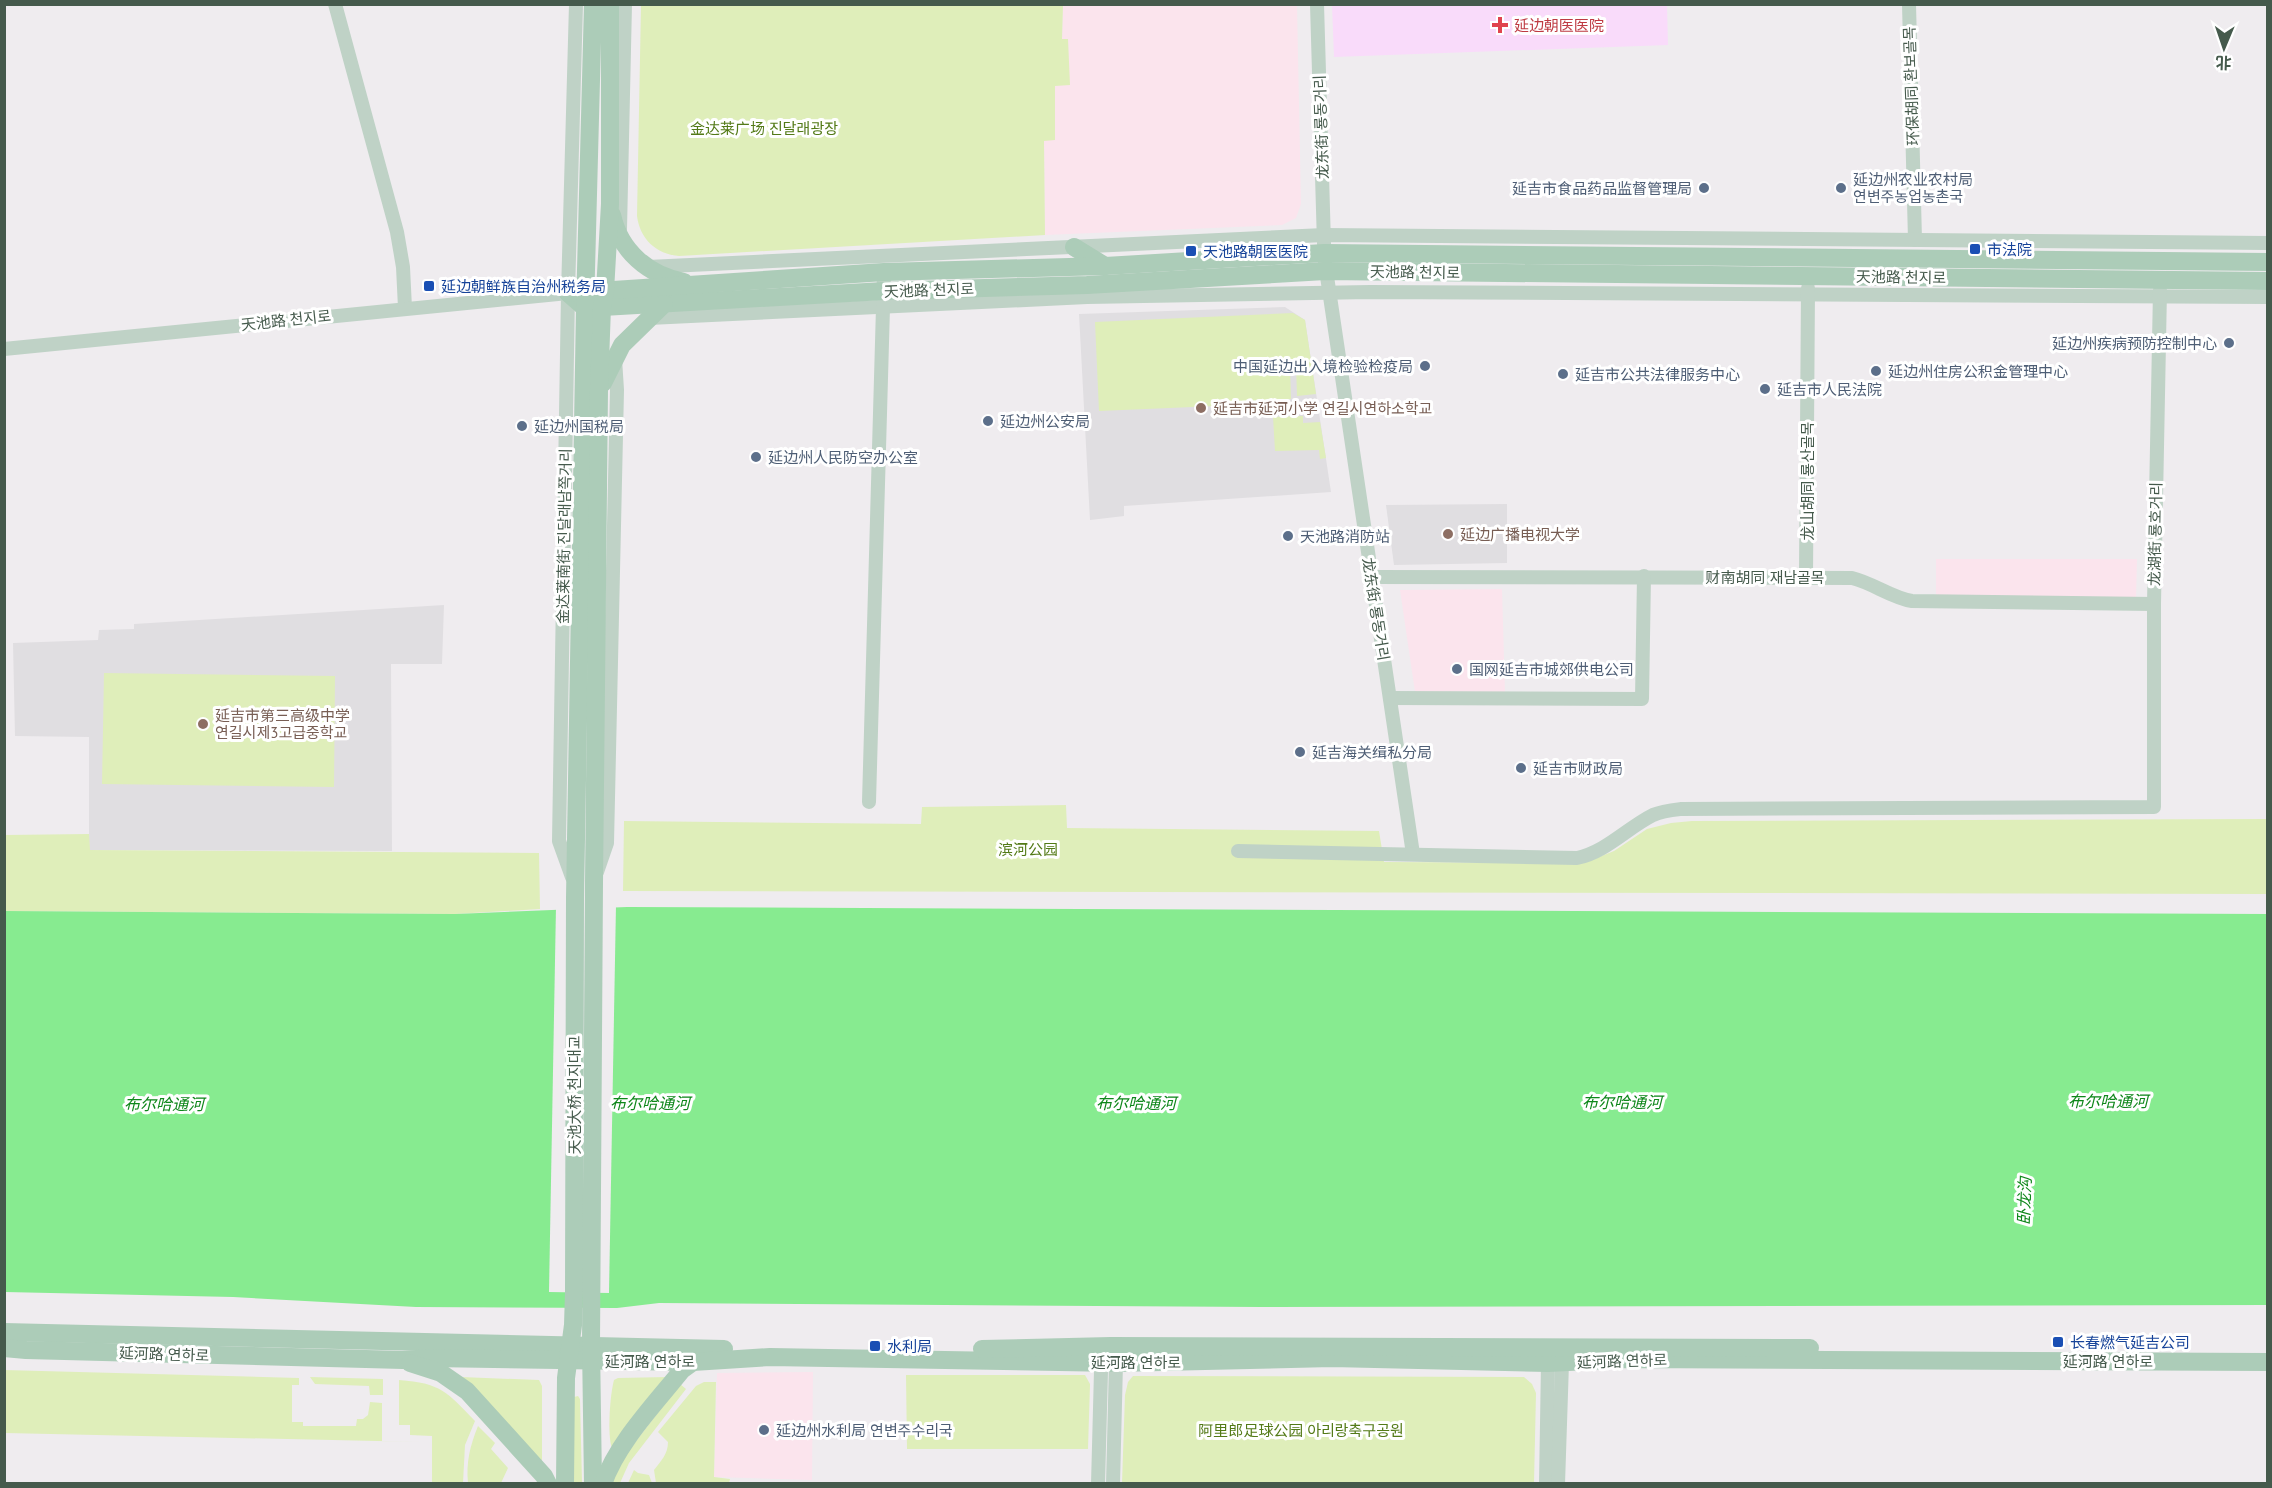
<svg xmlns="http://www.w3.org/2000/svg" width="2272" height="1488" viewBox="0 0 2272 1488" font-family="'PT Sans','Noto Sans SC','Noto Sans KR',sans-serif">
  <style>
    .commercial { fill: #fbe4ed }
    .education { fill: #e0dee1 }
    .medical { fill: #f9dbfa }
    .green { fill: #dfeeba }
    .water { fill: #87eb90 }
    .pier { fill: #efecef }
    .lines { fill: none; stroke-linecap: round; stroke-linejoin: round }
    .minor { stroke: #bfd2c6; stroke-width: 14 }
    .major { stroke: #acccb8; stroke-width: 18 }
    .health-dot { fill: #e0444e; stroke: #fff; stroke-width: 2 }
    .service-dot { fill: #5c6f8a; stroke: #fff; stroke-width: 2 }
    .transit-dot { fill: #1a4fb4; stroke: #fff; stroke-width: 2 }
    .education-dot { fill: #8d6e63; stroke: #fff; stroke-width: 2 }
    .labels { text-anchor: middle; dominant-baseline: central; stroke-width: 6; stroke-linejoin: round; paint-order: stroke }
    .health-label { font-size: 15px; fill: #be3a42; stroke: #fff; text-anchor: start }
    .street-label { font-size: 15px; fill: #455a4c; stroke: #fff }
    .park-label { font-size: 15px; fill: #537a17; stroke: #fff }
    .service-label { font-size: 15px; fill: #4e5e75; stroke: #fff; text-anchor: start }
    .transit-label { font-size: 15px; fill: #164399; stroke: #fff; text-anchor: start }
    .education-label { font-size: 15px; fill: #785e54; stroke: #fff; text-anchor: start }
    .water-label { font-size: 16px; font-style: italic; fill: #0e871a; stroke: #fff }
  </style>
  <rect width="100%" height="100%" fill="#efecef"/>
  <g class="commercial">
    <polygon points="1063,5 1297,5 1301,204 1296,218 1282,225 1045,235 1044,140 1055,140 1055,85 1069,85 1068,39 1062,39"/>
    <polygon points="1936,559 2137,559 2136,598 1936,596"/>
    <polygon points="1502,589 1505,693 1415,692 1400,590"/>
    <polygon points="813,1372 812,1480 714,1477 717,1373"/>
  </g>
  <g class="education">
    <polygon points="1285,307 1305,320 1331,492 1124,506 1124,516 1090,520 1079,314"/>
    <polygon points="1507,504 1507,563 1394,565 1386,505"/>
    <polygon points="444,605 442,664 391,664 392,851 89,850 89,737 15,736 13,643 98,640 99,630 134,629 134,624"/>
  </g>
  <polygon class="medical" points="1332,5 1667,5 1668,45 1334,57"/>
  <g class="green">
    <path d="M 641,5 L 1063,5 L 1062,39 L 1068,39 L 1070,85 L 1055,86 L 1055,140 L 1044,141 L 1045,235 L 679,256 C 656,254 640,239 637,216 Z"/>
    <polygon points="1293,313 1305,320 1316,394 1297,396 1296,365 1290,365 1291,399 1263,401 1263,404 1099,411 1095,322"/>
    <polygon points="1303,416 1303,423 1320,422 1326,458 1320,459 1319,450 1275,451 1273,417"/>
    <polygon points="104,673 335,676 334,787 102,784"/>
    <polygon points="1066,805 1067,828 1379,831 1384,862 1584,863 1614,851 1647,829 1671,823 1692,821 2268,819 2267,894 623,891 624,821 921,824 922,807"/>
    <polygon points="89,834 90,850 539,853 540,909 455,914 5,911 4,835"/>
    <polygon points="4,1370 299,1378 299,1385 292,1385 292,1422 303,1422 303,1426 356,1426 357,1419 363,1419 368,1415 370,1402 382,1403 382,1441 422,1442 5,1433"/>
    <polygon points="906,1375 1085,1375 1090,1384 1088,1449 907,1449"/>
    <polygon points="1133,1376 1524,1377 1532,1384 1536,1393 1534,1483 1122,1483 1125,1395 1128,1382"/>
    <polygon points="310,1377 383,1379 383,1395 370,1395 369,1386 315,1384"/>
    <polygon points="461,1377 539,1380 542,1386 542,1464"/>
    <path d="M 668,1377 L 612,1448 C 607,1436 610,1394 614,1380 L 618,1378 Z"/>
    <path d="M 399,1380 C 441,1383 447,1392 475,1421 L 465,1445 L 463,1483 L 432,1483 L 432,1436 L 410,1435 L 410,1425 L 399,1425 Z"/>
    <path d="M 704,1382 L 716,1382 L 714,1477 L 730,1479 L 729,1483 L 656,1483 L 654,1470 C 661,1461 668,1454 668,1442 L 658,1432 L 696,1386 Z"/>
    <polygon points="680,1384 686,1389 629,1463 620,1483 611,1484 623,1458"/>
    <polygon points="578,1396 580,1399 582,1483 573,1483 574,1397"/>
    <path d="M 478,1426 L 495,1443 L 491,1449 L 508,1468 L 501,1483 L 468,1483 C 466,1462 470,1446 478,1426 Z"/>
    <polygon points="634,1470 638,1473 649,1475 652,1483 628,1483"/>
  </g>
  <polygon class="water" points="627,907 2267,914 2267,1305 1260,1307 659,1303 617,1308 416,1307 233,1297 5,1292 5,911 455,914"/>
  <polygon class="pier" points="616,904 609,1293 549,1292 556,906"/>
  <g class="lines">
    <g class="minor">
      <polyline points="335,4 397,232 403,267 405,308"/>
      <polyline points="1317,4 1324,244"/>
      <polyline points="1909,4 1915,240"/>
      <polyline points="620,229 625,4"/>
      <polyline points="1325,263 1413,854"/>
      <polyline points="648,267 1324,235 2268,243"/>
      <polyline points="649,318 1087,297 1370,292 2268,297"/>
      <polyline points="4,349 568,293"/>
      <path d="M 1371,577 L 1852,578 C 1873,583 1892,598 1912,601 L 2154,604"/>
      <polyline points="1806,577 1808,288"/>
      <polyline points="1390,698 1642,699 1644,576"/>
      <polyline points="869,802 884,272"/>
      <path d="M 1238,851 L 1577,858 C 1606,852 1627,828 1653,815 C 1662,811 1672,810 1681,809 L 2154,807 L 2154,604 L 2160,290"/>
      <polyline points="597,872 607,843 617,390 615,359"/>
      <polyline points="572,877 559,841 568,293 576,4"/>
      <polyline points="1098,1484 1101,1371 1106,1356"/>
      <polyline points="1113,1484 1116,1363 1113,1354"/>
      <polyline points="1546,1484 1548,1363 1551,1356"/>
      <polyline points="1558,1484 1562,1363 1559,1353"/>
    </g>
    <g class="major">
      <path d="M 612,215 C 620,251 648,275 684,282"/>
      <polyline points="1074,247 1105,266"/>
      <polyline points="568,293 585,308 884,291 1087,285 1325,271 2268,281"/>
      <polyline points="568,293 884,272 1105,266 1324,253 2268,262"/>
      <polyline points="603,383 622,345 664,304"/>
      <polyline points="4,1332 724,1349"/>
      <polyline points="4,1348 26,1350 403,1360 431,1358 693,1362 770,1357 1116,1363 1332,1358 1548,1363 1629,1359 2268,1362"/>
      <polyline points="982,1349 1111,1346 1810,1348"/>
      <polyline points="410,1363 441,1373 467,1391 544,1476 548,1484"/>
      <polyline points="565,1484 566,1378 573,1325 574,1292 575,898 585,308 593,4"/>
      <polyline points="593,1484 591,1345 594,883 599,390 602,307 605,291 610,204 610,4"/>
      <path d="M 603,1484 C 617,1443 655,1404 682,1370 L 693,1362"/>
    </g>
  </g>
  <path class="health-dot" d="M1497 16h6v6h6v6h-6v6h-6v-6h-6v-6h6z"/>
  <g class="service-dot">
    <circle cx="1704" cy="188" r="6"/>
    <circle cx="1841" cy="188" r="6"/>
    <circle cx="2229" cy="343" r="6"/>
    <circle cx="1425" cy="366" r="6"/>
    <circle cx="1876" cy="371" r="6"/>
    <circle cx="1563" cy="374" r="6"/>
    <circle cx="1765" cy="389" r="6"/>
    <circle cx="988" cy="421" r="6"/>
    <circle cx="522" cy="426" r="6"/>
    <circle cx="756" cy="457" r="6"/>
    <circle cx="1288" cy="536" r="6"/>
    <circle cx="1457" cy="669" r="6"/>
    <circle cx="1300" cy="752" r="6"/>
    <circle cx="1521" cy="768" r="6"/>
    <circle cx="764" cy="1430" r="6"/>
  </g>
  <g class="transit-dot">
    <rect x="1969" y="243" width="12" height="12" rx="3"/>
    <rect x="1185" y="245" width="12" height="12" rx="3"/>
    <rect x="423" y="280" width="12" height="12" rx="3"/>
    <rect x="2052" y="1336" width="12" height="12" rx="3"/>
    <rect x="869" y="1340" width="12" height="12" rx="3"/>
  </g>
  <g class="education-dot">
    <circle cx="1201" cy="408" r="6"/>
    <circle cx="1448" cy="534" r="6"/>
    <circle cx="203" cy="724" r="6"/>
  </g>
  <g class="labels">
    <g class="health-label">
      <text x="1514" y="25">延边朝医医院</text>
    </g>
    <g class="street-label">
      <text transform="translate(1911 86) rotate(-92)">环保胡同 환보골목</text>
      <text transform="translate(1321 127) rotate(-92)">龙东街 룡동거리</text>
      <text transform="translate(1415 272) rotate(1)">天池路 천지로</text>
      <text transform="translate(1901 277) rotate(1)">天池路 천지로</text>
      <text transform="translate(929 290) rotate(-2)">天池路 천지로</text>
      <text transform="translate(286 320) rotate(-6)">天池路 천지로</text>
      <text transform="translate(1807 481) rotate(-90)">龙山胡同 룡산골목</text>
      <text transform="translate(2155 534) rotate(-89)">龙湖街 룡호거리</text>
      <text transform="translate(564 536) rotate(-89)">金达莱南街 진달래남쪽거리</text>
      <text x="1765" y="577">财南胡同 재남골목</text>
      <text transform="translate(1376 609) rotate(81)">龙东街 룡동거리</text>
      <text transform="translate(574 1095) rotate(-90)">天池大桥 천지대교</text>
      <text transform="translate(164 1354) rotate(2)">延河路 연하로</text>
      <text x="650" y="1361">延河路 연하로</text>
      <text transform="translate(1622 1361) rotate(-2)">延河路 연하로</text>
      <text x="2108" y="1361">延河路 연하로</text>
      <text x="1136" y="1362">延河路 연하로</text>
    </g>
    <g class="park-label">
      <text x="764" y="128">金达莱广场 진달래광장</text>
      <text x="1028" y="849">滨河公园</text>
      <text x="1301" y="1430">阿里郎足球公园 아리랑축구공원</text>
    </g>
    <g class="service-label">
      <text x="1853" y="179">延边州农业农村局<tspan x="1853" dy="17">연변주농업농촌국</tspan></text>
      <text x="1692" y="188" text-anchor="end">延吉市食品药品监督管理局</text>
      <text x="2217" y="343" text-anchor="end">延边州疾病预防控制中心</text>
      <text x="1413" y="366" text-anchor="end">中国延边出入境检验检疫局</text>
      <text x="1888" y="371">延边州住房公积金管理中心</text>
      <text x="1575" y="374">延吉市公共法律服务中心</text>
      <text x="1777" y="389">延吉市人民法院</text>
      <text x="1000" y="421">延边州公安局</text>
      <text x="534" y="426">延边州国税局</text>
      <text x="768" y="457">延边州人民防空办公室</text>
      <text x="1300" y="536">天池路消防站</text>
      <text x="1469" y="669">国网延吉市城郊供电公司</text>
      <text x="1312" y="752">延吉海关缉私分局</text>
      <text x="1533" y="768">延吉市财政局</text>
      <text x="776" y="1430">延边州水利局 연변주수리국</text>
    </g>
    <g class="transit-label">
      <text x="1987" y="249">市法院</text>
      <text x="1203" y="251">天池路朝医医院</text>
      <text x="441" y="286">延边朝鲜族自治州税务局</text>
      <text x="2070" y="1342">长春燃气延吉公司</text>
      <text x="887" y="1346">水利局</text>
    </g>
    <g class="education-label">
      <text x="1213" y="408">延吉市延河小学 연길시연하소학교</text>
      <text x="1460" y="534">延边广播电视大学</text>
      <text x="215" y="715">延吉市第三高级中学<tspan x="215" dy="17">연길시제3고급중학교</tspan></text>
    </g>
    <g class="water-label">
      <text x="2108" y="1101">布尔哈通河</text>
      <text x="1622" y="1102">布尔哈通河</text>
      <text x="650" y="1103">布尔哈通河</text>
      <text x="1136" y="1103">布尔哈通河</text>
      <text x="164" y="1104">布尔哈通河</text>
      <text transform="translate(2024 1201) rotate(-88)">卧龙沟</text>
    </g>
  </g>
  <rect width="2272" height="1488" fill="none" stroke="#455a4c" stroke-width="12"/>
  <g transform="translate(2224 48) rotate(182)" stroke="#ffffff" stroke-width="4.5" paint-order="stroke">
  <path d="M0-4.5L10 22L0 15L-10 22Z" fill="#455a4c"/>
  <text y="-9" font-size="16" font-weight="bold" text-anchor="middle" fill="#455a4c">北</text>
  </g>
</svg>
